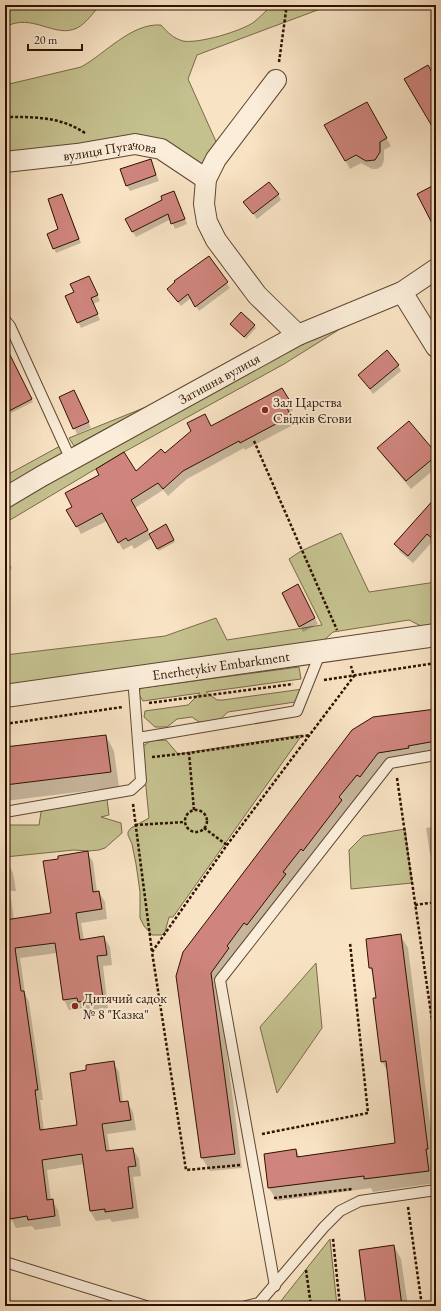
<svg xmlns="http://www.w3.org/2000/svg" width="441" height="1311" viewBox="0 0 441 1311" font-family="'EB Garamond',serif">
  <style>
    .green { fill: #c4c18f; stroke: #7a6a48 }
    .shadow { fill: #0003 }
    .building { fill: #cf857d; stroke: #2f1200 }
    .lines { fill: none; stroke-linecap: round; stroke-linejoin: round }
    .service-casing { stroke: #614631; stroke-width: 12 }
    .minor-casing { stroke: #614631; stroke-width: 22 }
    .tertiary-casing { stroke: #614631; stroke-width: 24 }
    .path { stroke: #2f1200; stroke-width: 2.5; stroke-dasharray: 3 2; stroke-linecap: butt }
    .service { stroke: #faedd9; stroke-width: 10 }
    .minor { stroke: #faedd9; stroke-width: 20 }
    .tertiary { stroke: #faedd9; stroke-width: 22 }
    .poi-dot { fill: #8f2418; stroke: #faedd9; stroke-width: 1.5 }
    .labels { text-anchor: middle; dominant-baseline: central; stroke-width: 4; stroke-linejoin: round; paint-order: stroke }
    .street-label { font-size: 14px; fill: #2f1200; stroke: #faedd9 }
    .poi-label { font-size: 14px; fill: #2f1200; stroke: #faedd9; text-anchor: start }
  </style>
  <rect width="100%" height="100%" fill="#f8e3c4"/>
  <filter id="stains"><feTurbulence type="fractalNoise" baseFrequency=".005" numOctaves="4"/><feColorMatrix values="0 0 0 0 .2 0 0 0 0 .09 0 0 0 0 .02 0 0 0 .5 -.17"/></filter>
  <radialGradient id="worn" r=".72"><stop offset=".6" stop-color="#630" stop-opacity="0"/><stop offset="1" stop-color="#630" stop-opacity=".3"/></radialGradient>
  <g class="green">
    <path d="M 5,5 L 101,5 C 93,12 87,23 77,28 C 55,39 32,12 5,27 Z"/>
    <path d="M 272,5 L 331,5 L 197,55 L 188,79 L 218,146 L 205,163 L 197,165 L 171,147 L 5,159 L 5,85 L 81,67 C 105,54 131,23 161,25 C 168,33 173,38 183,41 C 198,44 242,31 254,22 C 260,17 266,11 272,5 Z"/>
    <polygon points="357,321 340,329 284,364 124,452 5,523 5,498 280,351"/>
    <polygon points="146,407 74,446 69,438"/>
    <polygon points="62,445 63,449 60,457 5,489 5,476"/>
    <polygon points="341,533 369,592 436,582 436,624 421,626 409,620 333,632 323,641 5,687 5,655 165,636 216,618 227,640 322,625 289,559 301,551"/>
    <polygon points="299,667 301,679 206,692 217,700 223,700 303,689 302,701 228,712 216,723 199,722 192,717 177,719 167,727 155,727 144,717 145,711 188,705 200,693 143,701 138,693 141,688"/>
    <polygon points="302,735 173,917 169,917 165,932 162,935 152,935 144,926 140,918 140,892 136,864 132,844 128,835 128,832 131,828 149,818 142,747 150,741 166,740 178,754"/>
    <polygon points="107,799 109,815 101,817 121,823 122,833 105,848 99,850 88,851 74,850 5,857 5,825 39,825 42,806"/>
    <polygon points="405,829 412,883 351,889 349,850 363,836"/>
    <polygon points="316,963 322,1028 277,1093 260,1027"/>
    <polygon points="330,1239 337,1306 277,1306"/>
  </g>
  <g class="shadow">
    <polygon points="366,103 391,146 384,150 384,160 382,166 377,169 372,169 361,163 350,169 326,125"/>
    <polygon points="150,160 159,181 130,191 127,186"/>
    <polygon points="174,192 187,224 175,229 171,219 136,237 126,220 164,201"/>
    <polygon points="278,194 281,200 257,219 245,202"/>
    <polygon points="64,200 81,243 56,253 48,234 59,230"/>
    <polygon points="209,257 230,288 199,311 191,298 181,306 171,294"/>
    <polygon points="92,282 100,301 93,304 100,320 81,328 78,322"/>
    <polygon points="231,324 254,326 256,328 246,339"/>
    <polygon points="5,346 33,402 11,413 5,401"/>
    <polygon points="398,365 401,371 373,394 359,375"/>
    <polygon points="282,390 293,410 289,412 295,424 245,450 244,448 187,479 168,496 163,490 135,508 150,534 166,526 175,542 159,551 152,538 134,549 132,545 123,550 107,521 81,534 68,510 136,473 211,427"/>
    <polygon points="77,397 91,428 77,434 60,398"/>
    <polygon points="379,448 436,454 436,468 411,489 383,456"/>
    <polygon points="436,510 436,545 433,541 413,563 400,552 395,544"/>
    <polygon points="5,557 12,568 5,573"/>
    <polygon points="301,591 318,624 303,632 300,626"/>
    <polygon points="436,710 436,756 385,766 218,987 242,1168 210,1171 202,1158 177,976 353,731"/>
    <polygon points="106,736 114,751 119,787 5,801 5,748"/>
    <polygon points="436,826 436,861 434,862 430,854 426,828"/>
    <polygon points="87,852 93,862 97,892 99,892 105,902 107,919 81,923 84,940 104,937 110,947 112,965 103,966 108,1008 84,1011 83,1008 69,1010 64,1000 57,953 20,958 25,993 29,1002 43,1100 40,1100 44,1131 78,1126 88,1071 113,1062 119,1072 123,1103 127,1102 133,1112 136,1130 107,1134 110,1152 133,1149 139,1159 141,1176 133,1177 139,1218 112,1222 110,1219 96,1221 90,1211 84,1164 47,1170 51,1200 52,1200 58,1210 61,1226 35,1230 32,1226 16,1228 11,1218 9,1206 5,1207 5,863 8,863 13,873 16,891 10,891 14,920 52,914"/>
    <polygon points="400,935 408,948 431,1131 435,1162 433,1162 436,1183 373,1192 371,1188 277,1201 269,1188 296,1150 300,1157 396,1143 388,1071 382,1062 374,999 377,999 374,974 370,968"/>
    <polygon points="394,1246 401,1259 408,1306 367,1306"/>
  </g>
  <g class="building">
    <polygon points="428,65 436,79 436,133 404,79"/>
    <polygon points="367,102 387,138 380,142 380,152 375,160 366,161 356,155 345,161 324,125"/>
    <polygon points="151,159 156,175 126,186 120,169"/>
    <polygon points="269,182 279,194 253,214 243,202"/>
    <polygon points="436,184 436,231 417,194"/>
    <polygon points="174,191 185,219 171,224 168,214 132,232 125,219 162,200 161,196"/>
    <polygon points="62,194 79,239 53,249 47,234 58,229 48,199"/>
    <polygon points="209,256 228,282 195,307 188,294 178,302 167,289 175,282 174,281"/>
    <polygon points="89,276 98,295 91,298 98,314 77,323 65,296 74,292 70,284"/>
    <polygon points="241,312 255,325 244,337 230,324"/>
    <polygon points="5,345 32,399 9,411 5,403"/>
    <polygon points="387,350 399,365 370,389 358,375"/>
    <polygon points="282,388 290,401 285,404 291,416 240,443 239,441 183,471 163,489 158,483 131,500 148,530 128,541 126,538 118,543 102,513 76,527 66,510 72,507 65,493 99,475 96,469 124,452 136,471 161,449 165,453 191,431 187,423 205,414 211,426"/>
    <polygon points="74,390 89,422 73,429 59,397"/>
    <polygon points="409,421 436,453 436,456 406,481 377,448"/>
    <polygon points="436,497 436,542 427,534 408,556 394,544"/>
    <polygon points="166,524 174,540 157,549 149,534"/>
    <polygon points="298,584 315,618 299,627 282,593"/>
    <polygon points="436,709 436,741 408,746 409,748 378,753 360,777 357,775 339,797 342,800 303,851 301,849 283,872 286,874 247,925 244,923 227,946 229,948 211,973 235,1154 201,1158 176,976 183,952 352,730 373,717"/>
    <polygon points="106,735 111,772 5,785 5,747"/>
    <polygon points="88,851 93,892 99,891 102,909 76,913 80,940 104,936 107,955 97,956 103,998 78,1002 77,998 63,1000 55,943 15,948 21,991 24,991 38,1090 35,1090 40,1130 77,1125 70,1073 86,1070 86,1065 114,1061 120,1102 128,1101 131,1120 102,1124 106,1151 133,1148 136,1166 128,1167 133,1208 105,1212 105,1209 90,1211 82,1154 42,1160 47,1200 53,1199 55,1216 28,1220 27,1216 10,1219 6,1196 5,1196 5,920 51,913 43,861 58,859 58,856"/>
    <polygon points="401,934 424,1117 428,1149 426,1149 429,1171 364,1179 364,1176 268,1188 264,1154 296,1149 297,1157 395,1143 386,1061 381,1062 373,998 376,998 372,968 369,968 366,939"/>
    <polygon points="394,1245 402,1306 366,1306 359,1250"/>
  </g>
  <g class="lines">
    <defs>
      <g id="service">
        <polyline points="5,320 10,326 71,460"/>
        <polyline points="138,738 297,711 321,651"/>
        <polyline points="5,812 131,790 141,781 133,677"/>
        <polyline points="5,1262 146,1306"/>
        <polyline points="275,1286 220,980 390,763 436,755"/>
        <polyline points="246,1306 259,1303 324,1227 340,1211 360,1201 436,1190"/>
      </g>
      <g id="minor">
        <polyline points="276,80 216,159 206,179 204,204 207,222 216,240 257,295 298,335"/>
        <path id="s1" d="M 5,162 L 77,154 L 135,144 L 161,149 L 206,179"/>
        <polyline points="402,292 436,347"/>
        <path id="s2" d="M 5,498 L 42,476 L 298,335 L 402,292 L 436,269"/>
      </g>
      <g id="tertiary">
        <path id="s3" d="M 5,696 L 436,635"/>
      </g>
    </defs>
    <use href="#service" class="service-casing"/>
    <use href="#minor" class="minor-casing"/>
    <use href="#tertiary" class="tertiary-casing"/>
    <g class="path">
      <polyline points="279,62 286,11 284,5"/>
      <path d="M 5,117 C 34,117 59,116 85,133"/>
      <polyline points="254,441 337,630"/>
      <polyline points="324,680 436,663"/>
      <polyline points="149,703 293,684"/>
      <polyline points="5,724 123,707"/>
      <polyline points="152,757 189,753"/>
      <polyline points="397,778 436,1048"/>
      <polyline points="133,804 152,952"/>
      <polyline points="194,810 189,753 310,735"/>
      <circle cx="196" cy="821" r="11"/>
      <polyline points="135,825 185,822"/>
      <polyline points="204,828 227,845"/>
      <polyline points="415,905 436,902"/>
      <polyline points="262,1134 368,1113 350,943"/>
      <polyline points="240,1165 186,1170 152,952 227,845 354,676 351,666"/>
      <polyline points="274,1198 352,1189"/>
      <polyline points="408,1207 422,1306"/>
      <polyline points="333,1239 340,1306"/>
      <polyline points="306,1270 311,1306"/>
    </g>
    <use href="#service" class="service"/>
    <use href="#minor" class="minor"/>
    <use href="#tertiary" class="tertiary"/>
  </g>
  <g class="poi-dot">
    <circle cx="265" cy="410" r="4"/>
    <circle cx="75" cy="1006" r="4"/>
  </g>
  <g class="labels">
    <g class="street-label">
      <text stroke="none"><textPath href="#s1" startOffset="106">вулиця Пугачова</textPath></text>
      <text stroke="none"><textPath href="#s2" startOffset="245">Затишна вулиця</textPath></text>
      <text stroke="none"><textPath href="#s3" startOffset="218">Enerhetykiv Embarkment</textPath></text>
    </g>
    <g class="poi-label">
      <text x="273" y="402">Зал Царства<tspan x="273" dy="16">Свідків Єгови</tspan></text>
      <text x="83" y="998">Дитячий садок<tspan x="83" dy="16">№ 8 "Казка"</tspan></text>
    </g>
  </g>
  <rect width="441" height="1311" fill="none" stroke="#f8e3c4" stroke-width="20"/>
  <rect x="6" y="6" width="429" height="1299" fill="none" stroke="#2f1200" stroke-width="2"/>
  <rect x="10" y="10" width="421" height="1291" fill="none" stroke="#2f1200"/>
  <path d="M28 44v6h54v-6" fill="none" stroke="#2f1200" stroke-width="2"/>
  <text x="34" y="44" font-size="12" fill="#2f1200" stroke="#faedd9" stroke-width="3" paint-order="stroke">20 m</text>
  <rect width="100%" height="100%" filter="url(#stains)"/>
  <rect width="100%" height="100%" fill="url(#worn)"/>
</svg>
